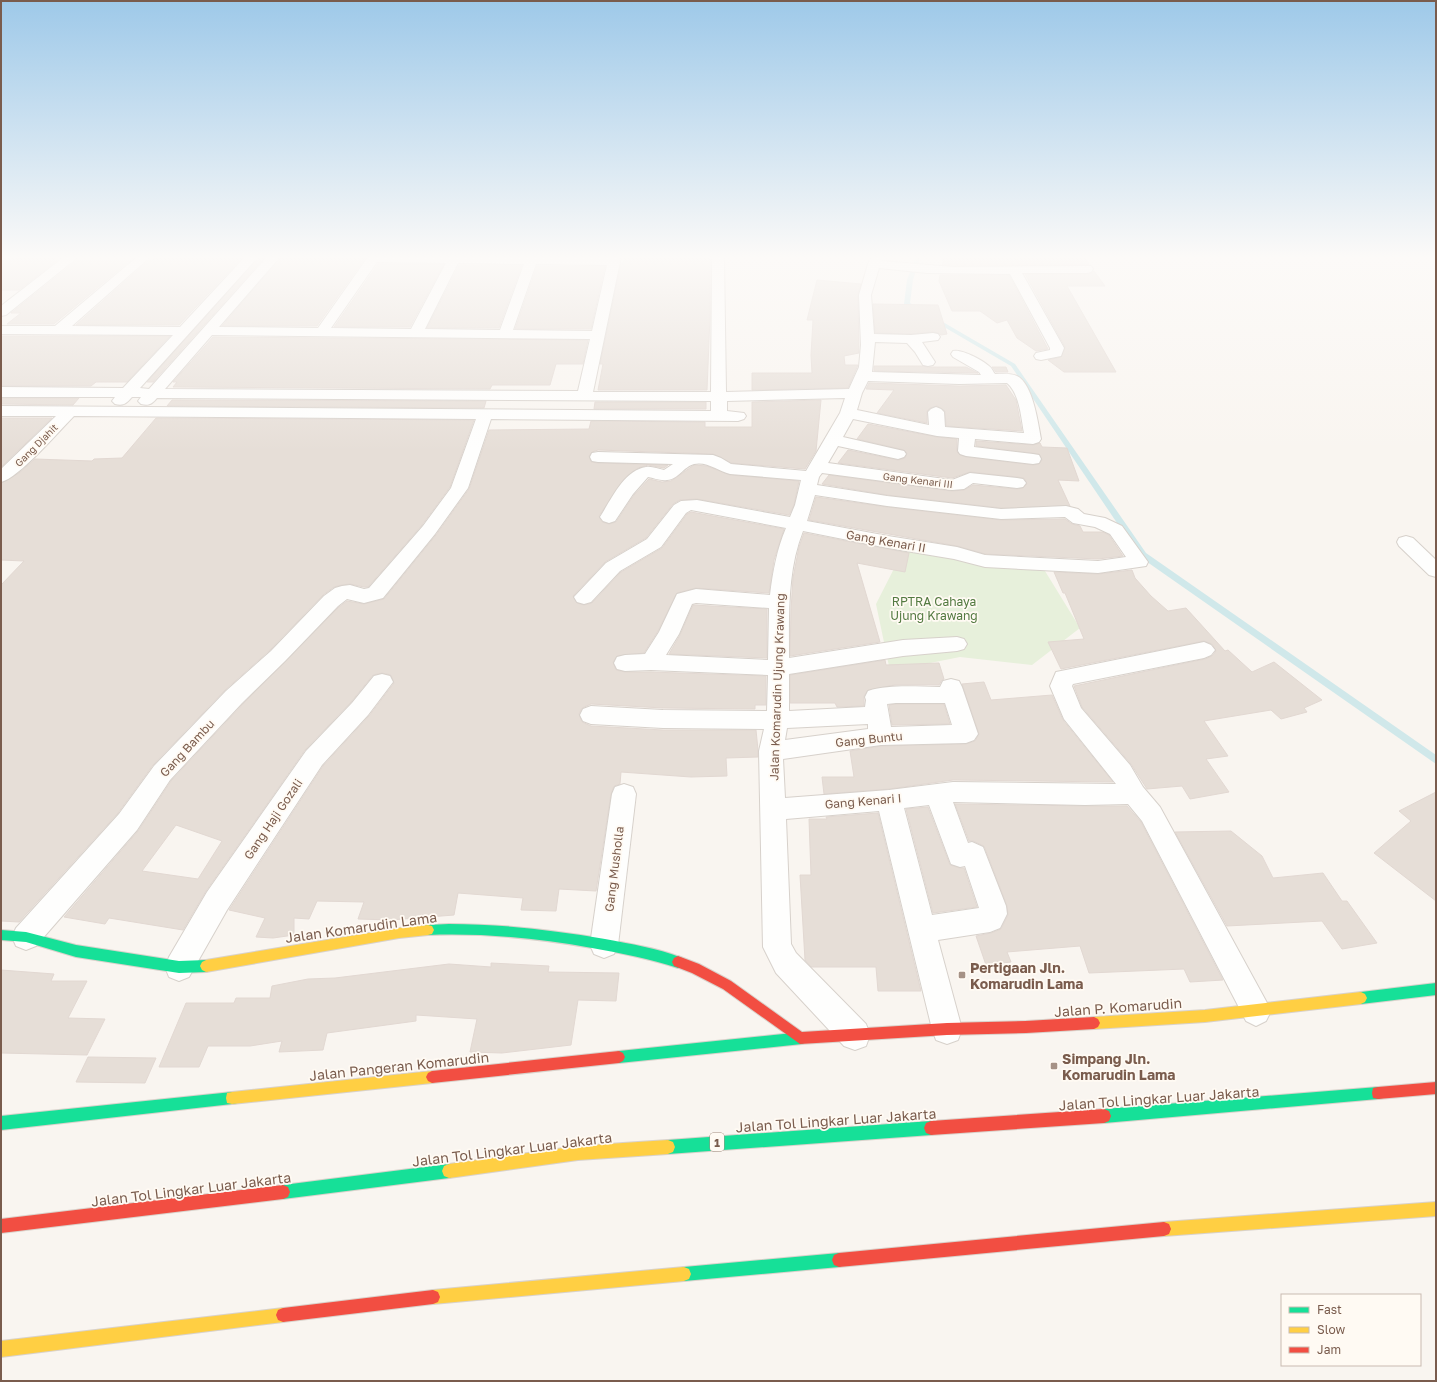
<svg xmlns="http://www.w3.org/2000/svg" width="1437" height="1382" viewBox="0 0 1437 1382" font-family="'Golos Text',sans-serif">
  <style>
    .green { fill: #e7f0db }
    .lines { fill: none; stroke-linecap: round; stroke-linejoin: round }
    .stream { fill: #d0e8ea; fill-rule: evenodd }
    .building { fill: #e6ded7; stroke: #e2d8d2; fill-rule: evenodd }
    .street-casing { stroke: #d7d1cb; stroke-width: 2 }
    .fast-casing { stroke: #d9d2cb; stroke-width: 2 }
    .slow-casing { stroke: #d9d2cb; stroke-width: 2 }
    .jam-casing { stroke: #d9d2cb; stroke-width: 2 }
    .street { fill: #fefefd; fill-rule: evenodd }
    .fast { fill: #16e098; fill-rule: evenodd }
    .slow { fill: #ffcf43; fill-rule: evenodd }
    .jam { fill: #f24e42; fill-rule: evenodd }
    .poi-dot { fill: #a69286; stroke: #fffaf3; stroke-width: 1.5 }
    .labels { text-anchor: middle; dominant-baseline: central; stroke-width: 3.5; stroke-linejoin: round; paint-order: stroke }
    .far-street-label { font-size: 10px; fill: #7a5c4d; stroke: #fffaf3 }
    .shield { fill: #fffaf3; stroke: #a28b7f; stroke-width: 1 }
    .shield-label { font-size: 11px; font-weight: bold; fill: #7a5c4d }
    .street-label { font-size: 12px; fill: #7a5c4d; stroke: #fffaf3 }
    .park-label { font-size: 12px; fill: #537a41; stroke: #fffaf3 }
    .near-street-label { font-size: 14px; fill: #7a5c4d; stroke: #fffaf3 }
    .near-poi-label { font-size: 14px; font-weight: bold; fill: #7a5c4d; stroke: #fffaf3; text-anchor: start }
  </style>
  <rect width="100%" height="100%" fill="#f9f5f0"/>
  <polygon class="green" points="904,549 1045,571 1080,628 1032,665 960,657 890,671 876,604"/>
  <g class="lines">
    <g class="stream">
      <polygon points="916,257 920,257 913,280 910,303 920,309 920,311 918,312 904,304 907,280"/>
      <polygon points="932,318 936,318 1015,364 1146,553 1436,755 1436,764 1140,557 1011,366 932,320"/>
    </g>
  </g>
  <g class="building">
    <polygon points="21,257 57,257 53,260 58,260 19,290 1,290 1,259 18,259"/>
    <polygon points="156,257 243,257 179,325 76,325 149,260 153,260"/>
    <polygon points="259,257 265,257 153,382 147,382"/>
    <polygon points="281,257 366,257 317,326 222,326"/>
    <polygon points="625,257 710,257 710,317 707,390 598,390 603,364 600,364 621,263 623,263"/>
    <polygon points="944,257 1084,257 1089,265 953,266 942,265"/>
    <polygon points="77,260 131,260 54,324 7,324 21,313 11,313"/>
    <polygon points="378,264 444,264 410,327 334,327"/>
    <polygon points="459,265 522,265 499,328 427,328"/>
    <polygon points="537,266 605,266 591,329 515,329"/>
    <polygon points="1094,271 1105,286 1067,286 1116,372 1064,372 1048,360 1061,357 1065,347 1025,274 1087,274 1091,273"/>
    <polygon points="940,275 1009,275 1048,349 1036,351 1017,338 1007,320 997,323 980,311 952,311 939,281"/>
    <polygon points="817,280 861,284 858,295 859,353 844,356 845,365 858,365 848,388 752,390 752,373 812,373 811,355 813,320 807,320"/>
    <polygon points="873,304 938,305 947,334 941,335 938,333 933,332 911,334 875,333"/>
    <polygon points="1,336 170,336 127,382 96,382 91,386 1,386"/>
    <polygon points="213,337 588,340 583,364 556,364 550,385 492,385 490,389 173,387 177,382 173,382"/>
    <polygon points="874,366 922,366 928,367 966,367 978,373 874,371"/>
    <polygon points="992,367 1006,367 1008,372 996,372"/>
    <polygon points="869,383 959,386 1006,385 1016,400 1022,431 946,426 945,411 937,406 930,408 927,411 927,423 877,413 894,390 866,389"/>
    <polygon points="1,398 79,398 73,405 1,404"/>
    <polygon points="172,400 486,401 484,408 167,406"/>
    <path d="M 821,400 L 816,451 L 805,469 L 731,463 L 713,454 L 598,450 L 592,452 L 589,456 L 591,462 L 598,463 L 668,465 L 664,468 L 648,465 L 638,468 L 624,479 L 599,516 L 602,522 L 609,524 L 616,522 L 634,495 L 649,479 L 662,482 L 671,481 L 694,465 L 707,466 L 730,475 L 799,481 L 794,505 L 789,515 L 697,499 L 680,500 L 673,504 L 646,538 L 605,562 L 573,596 L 577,603 L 584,605 L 592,603 L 621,572 L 662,548 L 687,514 L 691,512 L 784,529 L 774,560 L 769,593 L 696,588 L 677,593 L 658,631 L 644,653 L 617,656 L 613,662 L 616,670 L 625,672 L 651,672 L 766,676 L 766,705 L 755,705 L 755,709 L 663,708 L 591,704 L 582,708 L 579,714 L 582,722 L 591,726 L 663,730 L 756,730 L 758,750 L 758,757 L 726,758 L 727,776 L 691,777 L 621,772 L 620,784 L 614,786 L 611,794 L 596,891 L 559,889 L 556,911 L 521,910 L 523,898 L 458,893 L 454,915 L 391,920 L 358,919 L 364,902 L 317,901 L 309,919 L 294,918 L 294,935 L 273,938 L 256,937 L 265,918 L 229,910 L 323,766 L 369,716 L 394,683 L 391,675 L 382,673 L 373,675 L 351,702 L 305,750 L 206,891 L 183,930 L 109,918 L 105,924 L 64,917 L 138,831 L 171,781 L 243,704 L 339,607 L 347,601 L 364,604 L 384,599 L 436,535 L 469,489 L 489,430 L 589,429 L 591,421 L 705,422 L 705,427 L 752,427 L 752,402 ZM 176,825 L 222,841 L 198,879 L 142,871 Z"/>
    <polygon points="595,402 706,402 706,409 594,409"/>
    <polygon points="1,418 52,418 1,467"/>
    <polygon points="156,418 474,420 450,487 422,525 368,587 364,587 350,584 342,585 334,587 323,595 270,650 225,690 153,765 118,813 19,922 1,921 1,585 24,561 1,560 1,483 19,473 35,459 92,461 94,459 122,458"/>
    <polygon points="868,424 937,437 957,439 957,452 960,455 966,457 1033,465 1039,464 1042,460 1039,454 976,446 976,441 1033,445 1040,443 1042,447 1067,448 1079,481 1058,480 1070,506 1001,508 887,495 822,484 829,475 952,491 964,490 973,485 1017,489 1023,488 1027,484 1024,478 1017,477 970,472 952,478 838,463 848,450 898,460 905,458 907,453 904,450 857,439"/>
    <polygon points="816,497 887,507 1001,520 1065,519 1072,524 1080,526 1083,532 1103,532 1109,535 1123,556 1098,559 985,554 957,546 809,520"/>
    <polygon points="804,533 909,553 905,572 857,563 880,642 790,656 791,610 793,578 799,547"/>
    <polygon points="1132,570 1135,578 1151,596 1168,611 1186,608 1225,651 1228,650 1252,672 1274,662 1322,700 1304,708 1307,712 1281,719 1271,710 1204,721 1228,756 1206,759 1229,792 1190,799 1182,786 1147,789 1131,764 1082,707 1074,686 1205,659 1212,656 1216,651 1212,644 1204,641 1061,669 1048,642 1084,639 1065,593 1063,593 1054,572 1098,574"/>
    <polygon points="693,605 767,609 767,658 669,654 680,635"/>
    <polygon points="885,660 886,665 939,663 944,679 942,680 939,685 895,685 868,690 864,696 864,706 837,707 835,703 790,703 790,675"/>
    <polygon points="984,682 991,700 1052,695 1063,720 1113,782 953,780 889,789 824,794 822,777 854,777 850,751 881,746 966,744 975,741 979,734 962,684"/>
    <polygon points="896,704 944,704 950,724 892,725 889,705"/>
    <polygon points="1436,792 1436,901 1374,853 1411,821 1399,811"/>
    <polygon points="955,804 1085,806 1127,806 1141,822 1223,980 1190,982 1184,969 1089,973 1080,946 1007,952 1011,962 986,965 976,936 991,933 1001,929 1008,915 1007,906 984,846 973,841 969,841"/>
    <polygon points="928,807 950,865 960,868 964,868 977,907 933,913 906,809"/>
    <polygon points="878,813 921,991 878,991 876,967 811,967 805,960 800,875 811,875 809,819 827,819 826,817"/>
    <polygon points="1231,831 1262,856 1273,878 1323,873 1342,901 1347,901 1377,943 1342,949 1322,921 1227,926 1175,832"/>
    <polygon points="491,963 549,966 548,972 619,973 616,1001 578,1000 571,1045 502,1053 470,1052 477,1019 416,1015 416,1021 327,1033 323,1050 279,1052 282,1041 250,1046 208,1046 199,1067 159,1067 186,1003 234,1003 236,998 270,998 272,986 308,979 335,978 449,964 491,967"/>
    <polygon points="1,970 54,974 51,981 87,981 68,1018 105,1019 87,1055 1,1053"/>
    <polygon points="88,1057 156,1058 145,1083 76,1082"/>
  </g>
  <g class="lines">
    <defs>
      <g id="street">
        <polygon points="64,257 78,257 6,315 1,316 1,306"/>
        <path d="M 137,257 L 150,257 L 72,326 L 180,327 L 245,257 L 258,257 L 140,388 L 149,389 L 267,257 L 280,257 L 219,327 L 318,328 L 368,257 L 609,258 L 609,257 L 621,257 L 593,392 L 711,392 L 712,257 L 724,257 L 726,392 L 849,389 L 859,367 L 861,345 L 859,295 L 868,264 L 872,257 L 884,257 L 881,261 L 953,267 L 1091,266 L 1093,269 L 1091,272 L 1087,273 L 1022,273 L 1064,348 L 1061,356 L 1041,360 L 1036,359 L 1034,356 L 1036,353 L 1050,350 L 1050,348 L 1010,274 L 927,273 L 879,268 L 871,295 L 874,334 L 911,335 L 933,333 L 938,334 L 940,337 L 938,340 L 922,342 L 935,362 L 933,365 L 928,366 L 923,365 L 915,352 L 907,343 L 875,342 L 872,372 L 981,375 L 979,372 L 953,357 L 951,354 L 953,351 C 962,349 982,360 989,366 C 992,368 993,372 995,374 C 1002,374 1010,373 1017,376 C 1033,384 1038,423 1041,439 L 1039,442 L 1033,444 L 975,439 L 974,447 L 1033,454 L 1039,455 L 1041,459 L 1039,463 L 1033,464 L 966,456 L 960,454 L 958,451 L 959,438 L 937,436 L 853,419 L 843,437 L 904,451 L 906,454 L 904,457 L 898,459 L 838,446 L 828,463 L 952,480 L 970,473 L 1017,478 L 1023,479 L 1026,483 L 1023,487 L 1017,488 L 973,483 L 964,489 L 952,490 L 822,473 L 819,477 L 817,485 L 887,496 L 1001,509 L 1066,506 L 1078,509 L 1084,514 L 1105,518 L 1122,526 L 1148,562 L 1146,566 L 1098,573 L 985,567 L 954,559 L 888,548 L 803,531 C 787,571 789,616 789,658 L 903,640 L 957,637 L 964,639 L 967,644 L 964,649 L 957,651 L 903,656 L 789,674 L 789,711 L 865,707 L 866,700 L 865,697 L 868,691 C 891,684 917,687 940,687 L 943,681 L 951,679 L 959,681 L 962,687 L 978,734 L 974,740 L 966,743 L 881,745 L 783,759 L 785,798 L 889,790 L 953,782 L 1116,784 L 1064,719 L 1050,686 L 1056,672 L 1204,642 L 1211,645 L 1215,650 L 1211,655 L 1204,658 L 1073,684 L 1072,686 L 1081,708 L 1130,765 L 1143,787 L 1160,807 L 1266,1001 L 1271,1011 L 1266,1021 L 1256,1026 L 1246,1021 L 1142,821 L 1128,804 L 1085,805 L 953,802 L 968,843 L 972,842 L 983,847 L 1006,906 L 1007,914 L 1000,928 L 990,932 L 938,940 L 962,1029 L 958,1040 L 947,1044 L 936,1040 L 932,1029 L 879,811 L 786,819 L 791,944 L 796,953 L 866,1024 L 870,1035 L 866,1046 L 855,1050 L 844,1046 L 776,973 L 763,947 L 759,751 L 764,729 L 663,728 L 591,724 L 583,721 L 580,715 L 583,709 L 591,706 L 663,710 L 767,711 L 768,675 L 651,670 L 625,671 L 617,669 L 614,663 L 617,657 L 625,655 L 645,654 L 659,632 L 677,594 L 696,589 L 770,595 C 773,571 777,549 786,528 L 691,510 L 686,513 L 661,547 L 620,571 L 591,602 L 584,604 L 577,602 L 574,597 L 606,563 L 647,539 L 674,505 L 681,501 L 697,500 L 790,517 L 795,505 L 801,480 L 730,474 C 718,471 707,461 694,464 C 683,467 679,479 667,480 C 660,481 654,478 648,477 L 633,494 L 615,521 L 609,523 L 603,521 L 600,517 C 611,500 624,470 646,467 C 652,466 658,469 664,470 L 673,464 L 598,462 L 592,461 L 590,457 L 592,453 L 598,452 L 713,455 L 721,458 L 731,464 L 806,471 L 840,413 L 845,398 L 727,401 L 727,411 L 744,413 L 746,416 L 744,419 L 738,421 L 491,419 L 468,488 L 435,534 L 383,598 L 364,603 L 347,599 L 338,606 L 285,661 L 242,703 L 170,780 L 137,830 L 36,946 L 26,950 L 16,946 L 12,937 L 16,928 L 119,814 L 154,766 L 226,691 L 271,651 L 324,596 L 335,588 L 342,586 L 350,585 L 364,589 L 369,588 L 423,526 L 451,488 L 476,419 L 74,416 C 59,431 19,478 1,482 L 1,469 L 56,416 L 1,416 L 1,406 L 711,411 L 711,401 L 157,398 C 152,404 149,406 141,404 L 138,401 L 141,397 L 132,397 C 126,404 123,406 115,404 L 112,401 L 115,397 L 1,397 L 1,387 L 123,388 L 173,335 L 1,334 L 1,326 L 55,326 ZM 377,262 L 446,263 L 411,329 L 331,328 ZM 458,263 L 524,264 L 500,330 L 425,329 ZM 536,264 L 607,265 L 592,331 L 513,330 ZM 212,335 L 590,339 L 578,391 L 165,389 ZM 868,381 L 959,384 L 1007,383 C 1020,394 1021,418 1024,433 L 945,427 L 944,412 L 941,409 L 936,407 L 931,409 L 928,412 L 929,425 L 857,410 L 862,393 ZM 815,495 L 887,506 L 1001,519 L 1065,517 L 1073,523 L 1095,527 L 1110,534 L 1126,557 L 1098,561 L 985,555 L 957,547 L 888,536 L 807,521 ZM 696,603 L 769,608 L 768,660 L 666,655 L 679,634 L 692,604 ZM 896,703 L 945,703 L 952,725 L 891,727 L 887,704 ZM 868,724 L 868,729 L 785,740 L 787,728 ZM 929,805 L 951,864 L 960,867 L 965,866 L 979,908 L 932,915 L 904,808 Z"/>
        <polygon points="1406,536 1413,538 1436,560 1436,577 1429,575 1399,546 1397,542 1399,538"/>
        <polygon points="382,674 390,676 393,682 368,715 322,765 227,910 189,977 179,981 169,977 165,967 169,957 207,892 306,751 352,703 374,676"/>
        <polygon points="624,784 633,787 636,794 618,945 614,954 604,958 594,954 590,945 612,794 615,787"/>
      </g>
      <g id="fast">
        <path d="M 449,924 C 501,924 553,930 605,939 C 630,944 658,948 682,958 L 684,962 L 682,966 L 678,968 C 650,959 621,953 592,948 C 537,938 483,933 428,935 L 424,934 L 422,930 L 424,926 L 428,925 Z"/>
        <polygon points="1,930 26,932 76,945 179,961 206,960 210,962 212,966 210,970 206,972 179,973 76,957 26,942 1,940"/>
        <polygon points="1436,983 1436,995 1361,1004 1357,1002 1355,998 1357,994 1361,992"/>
        <polygon points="802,1032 806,1034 808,1038 806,1042 802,1044 619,1063 615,1061 613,1057 615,1053 619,1051"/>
        <polygon points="1378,1087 1383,1088 1384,1093 1383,1098 1378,1099 1104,1123 1099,1121 1097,1116 1099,1111 1104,1109"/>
        <polygon points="232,1092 237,1093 238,1098 237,1103 232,1104 1,1130 1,1116"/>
        <polygon points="931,1121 936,1123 938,1128 936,1133 931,1135 668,1154 663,1152 661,1147 663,1142 668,1140"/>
        <polygon points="449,1164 454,1166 456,1171 454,1176 449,1178 283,1199 278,1197 276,1192 278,1187 283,1185"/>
        <polygon points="839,1253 844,1255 846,1260 844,1265 839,1267 684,1281 679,1279 677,1274 679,1269 684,1267"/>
      </g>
      <g id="slow">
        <polygon points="428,925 432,926 434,930 432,934 428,935 399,938 206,972 202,970 200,966 202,962 206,960 399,928"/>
        <polygon points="1361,992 1365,994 1367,998 1365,1002 1361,1004 1205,1022 1094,1029 1090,1027 1088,1023 1090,1019 1094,1017 1205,1010"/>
        <polygon points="432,1071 436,1073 438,1077 436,1081 432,1083 232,1104 227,1103 226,1098 227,1093 232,1092"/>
        <polygon points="668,1140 673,1142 675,1147 673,1152 668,1154 578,1160 449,1178 444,1176 442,1171 444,1166 449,1164 578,1146"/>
        <polygon points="1436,1202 1436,1216 1164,1236 1159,1234 1157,1229 1159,1224 1164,1222"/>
        <polygon points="684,1267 689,1269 691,1274 689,1279 684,1281 433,1304 428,1302 426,1297 428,1292 433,1290"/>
        <polygon points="283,1308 288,1310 290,1315 288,1320 283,1322 1,1357 1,1341"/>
      </g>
      <g id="jam">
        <polygon points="678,956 699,964 731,981 802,1032 947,1023 1026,1021 1094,1017 1098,1019 1100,1023 1098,1027 1094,1029 1026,1033 947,1035 800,1044 723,989 692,973 674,966 672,962 674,958"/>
        <polygon points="619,1051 623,1053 625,1057 623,1061 619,1063 432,1083 428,1081 426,1077 428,1073 432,1071"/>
        <polygon points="1436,1082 1436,1094 1378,1099 1373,1098 1372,1093 1373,1088 1378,1087"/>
        <polygon points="1104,1109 1109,1111 1111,1116 1109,1121 1104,1123 931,1135 926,1133 924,1128 926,1123 931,1121"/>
        <polygon points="283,1185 288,1187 290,1192 288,1197 283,1199 1,1233 1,1219"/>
        <polygon points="1164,1222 1169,1224 1171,1229 1169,1234 1164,1236 839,1267 834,1265 832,1260 834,1255 839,1253"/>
        <polygon points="433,1290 438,1292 440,1297 438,1302 433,1304 283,1322 278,1320 276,1315 278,1310 283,1308"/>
      </g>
    </defs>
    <use href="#street" class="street-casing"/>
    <use href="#fast" class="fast-casing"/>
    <use href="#slow" class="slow-casing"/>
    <use href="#jam" class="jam-casing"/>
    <use href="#street" class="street"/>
    <use href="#fast" class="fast"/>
    <use href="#slow" class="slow"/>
    <use href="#jam" class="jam"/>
  </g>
  <linearGradient id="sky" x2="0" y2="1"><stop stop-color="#9ec9e9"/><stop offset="0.57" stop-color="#fcfaf8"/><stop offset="1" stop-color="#fcfaf8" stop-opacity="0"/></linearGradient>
  <rect width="1437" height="451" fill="url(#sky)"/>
  <g class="poi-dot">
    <rect x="958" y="971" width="8" height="8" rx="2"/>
    <rect x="1050" y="1062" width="8" height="8" rx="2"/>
  </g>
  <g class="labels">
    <g class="far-street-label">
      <text transform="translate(36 445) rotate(-45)">Gang Djahit</text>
      <text transform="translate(918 480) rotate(7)">Gang Kenari III</text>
    </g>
    <rect class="shield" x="710" y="1133" width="14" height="18" rx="3"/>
    <g class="shield-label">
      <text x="717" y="1142">1</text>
    </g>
    <g class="street-label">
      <text transform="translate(886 541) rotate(10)">Gang Kenari II</text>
      <text transform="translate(777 687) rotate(-88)">Jalan Komarudin Ujung Krawang</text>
      <text transform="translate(869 739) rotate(-6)">Gang Buntu</text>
      <text transform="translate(187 748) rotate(-47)">Gang Bambu</text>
      <text transform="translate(863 801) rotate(-5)">Gang Kenari I</text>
      <text transform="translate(273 819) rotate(-56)">Gang Haji Gozali</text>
      <text transform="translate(614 869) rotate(-83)">Gang Musholla</text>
    </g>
    <g class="park-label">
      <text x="934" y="601">RPTRA Cahaya<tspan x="934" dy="14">Ujung Krawang</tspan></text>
    </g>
    <g class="near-street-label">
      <text transform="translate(361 927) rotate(-8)">Jalan Komarudin Lama</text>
      <text transform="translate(1118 1007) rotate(-4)">Jalan P. Komarudin</text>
      <text transform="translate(399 1066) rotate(-6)">Jalan Pangeran Komarudin</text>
      <text transform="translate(1159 1098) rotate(-4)">Jalan Tol Lingkar Luar Jakarta</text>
      <text transform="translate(836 1120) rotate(-4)">Jalan Tol Lingkar Luar Jakarta</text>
      <text transform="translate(512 1149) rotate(-7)">Jalan Tol Lingkar Luar Jakarta</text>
      <text transform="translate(191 1189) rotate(-7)">Jalan Tol Lingkar Luar Jakarta</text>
    </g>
    <g class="near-poi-label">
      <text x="970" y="967">Pertigaan Jln.<tspan x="970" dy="16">Komarudin Lama</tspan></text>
      <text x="1062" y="1058">Simpang Jln.<tspan x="1062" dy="16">Komarudin Lama</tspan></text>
    </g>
  </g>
  <rect width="1437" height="1382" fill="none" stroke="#7a5c4d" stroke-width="4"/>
  <rect x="1281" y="1294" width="140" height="72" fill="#fffaf3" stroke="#cabbb1"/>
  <rect x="1289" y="1307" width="20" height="6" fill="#16e098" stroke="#cabbb1"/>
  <text x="1317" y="1314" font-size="12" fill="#7a5c4d">Fast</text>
  <rect x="1289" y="1327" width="20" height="6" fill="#ffcf43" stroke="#cabbb1"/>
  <text x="1317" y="1334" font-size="12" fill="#7a5c4d">Slow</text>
  <rect x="1289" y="1347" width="20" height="6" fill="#f24e42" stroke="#cabbb1"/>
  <text x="1317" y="1354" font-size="12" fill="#7a5c4d">Jam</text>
</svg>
